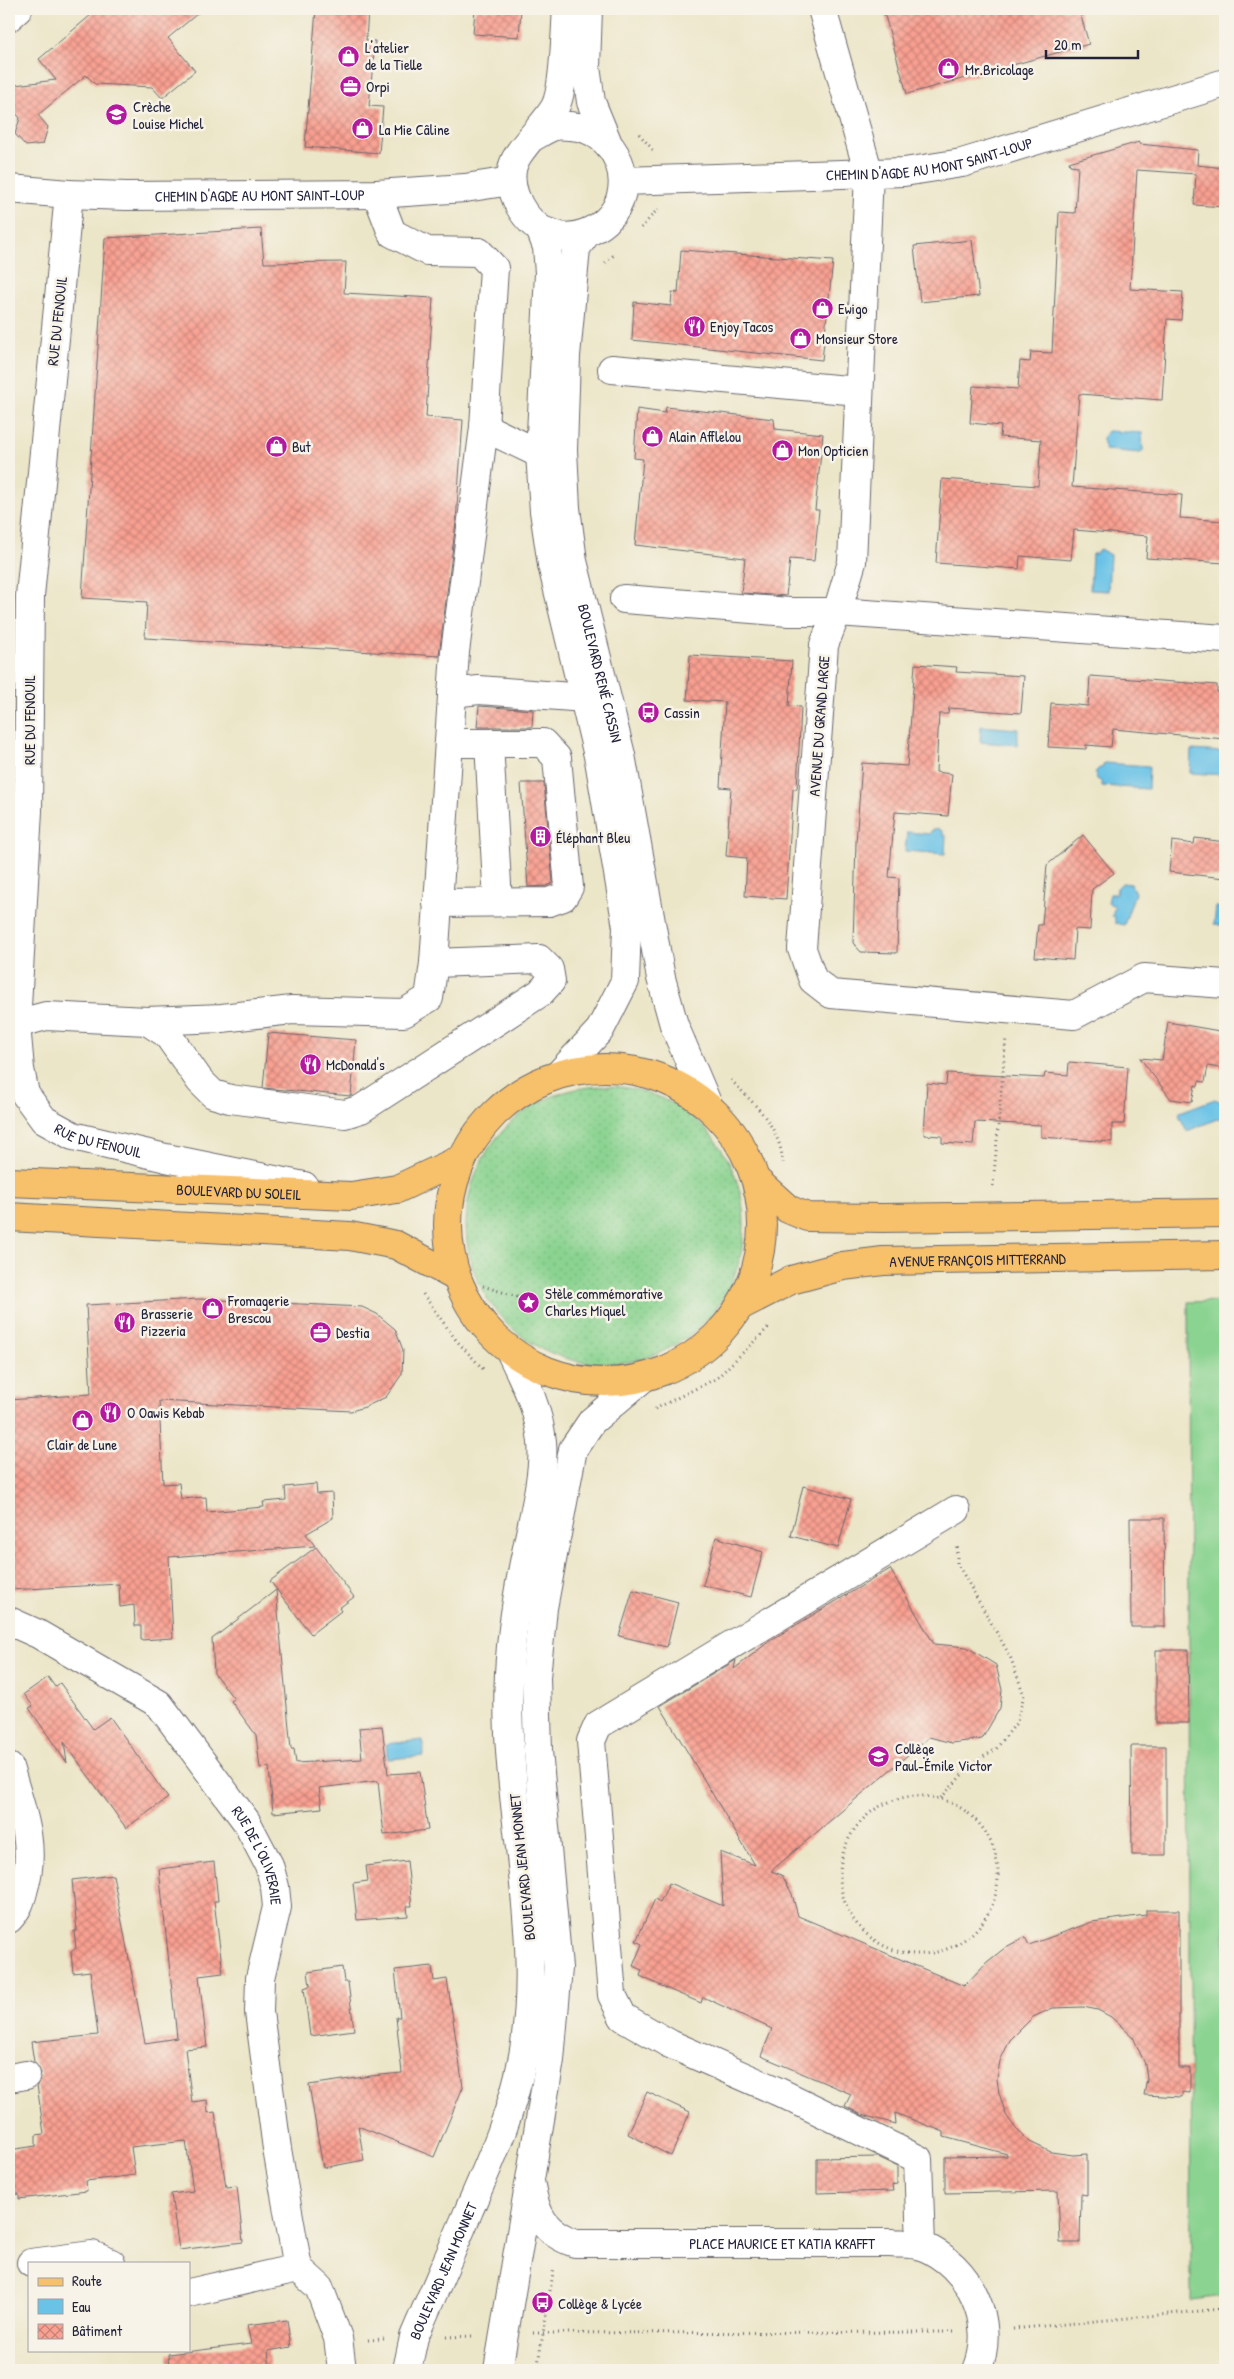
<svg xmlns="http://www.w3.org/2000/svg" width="1234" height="2379" viewBox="0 0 1234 2379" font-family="'Patrick Hand',sans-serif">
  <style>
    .grass { fill: url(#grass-dots); stroke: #567a66 }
    .garden { fill: #8ad390; stroke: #567a66 }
    .water { fill: #6ac3e7; stroke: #467291 }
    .building { fill: url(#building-cross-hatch) }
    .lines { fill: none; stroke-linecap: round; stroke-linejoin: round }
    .minor-casing { stroke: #69676d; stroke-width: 30 }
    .major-casing { stroke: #69676d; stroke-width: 30 }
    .path { stroke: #69676d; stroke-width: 3; stroke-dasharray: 1 4; stroke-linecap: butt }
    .minor { stroke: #fff; stroke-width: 28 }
    .major { stroke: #f7c06b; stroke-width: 28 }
    .labels { text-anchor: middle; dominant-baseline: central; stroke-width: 5; stroke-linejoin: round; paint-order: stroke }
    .poi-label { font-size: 15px; fill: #22223b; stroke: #f7f3e8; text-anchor: start }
    .street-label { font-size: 15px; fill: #22223b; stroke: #f7f3e8 }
  </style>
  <defs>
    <pattern id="grass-dots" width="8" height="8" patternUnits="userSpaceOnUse" patternTransform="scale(1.25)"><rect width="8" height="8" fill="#8ad390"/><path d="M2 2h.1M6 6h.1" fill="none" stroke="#77b57d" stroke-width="1.8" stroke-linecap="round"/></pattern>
    <pattern id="building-cross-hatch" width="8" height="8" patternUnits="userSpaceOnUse" patternTransform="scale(1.25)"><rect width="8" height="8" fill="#f9a091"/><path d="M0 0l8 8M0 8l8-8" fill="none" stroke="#c98278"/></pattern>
  </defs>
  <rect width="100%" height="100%" fill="#f7f3e8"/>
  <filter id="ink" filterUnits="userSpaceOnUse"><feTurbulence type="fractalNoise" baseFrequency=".02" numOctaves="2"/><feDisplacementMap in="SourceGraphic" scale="10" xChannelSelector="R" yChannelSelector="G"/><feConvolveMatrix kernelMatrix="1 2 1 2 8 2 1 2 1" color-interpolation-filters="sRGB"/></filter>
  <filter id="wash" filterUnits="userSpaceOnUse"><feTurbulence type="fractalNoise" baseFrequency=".0096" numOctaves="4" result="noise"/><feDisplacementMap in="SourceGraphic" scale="20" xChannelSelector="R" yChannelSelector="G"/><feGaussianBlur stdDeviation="1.12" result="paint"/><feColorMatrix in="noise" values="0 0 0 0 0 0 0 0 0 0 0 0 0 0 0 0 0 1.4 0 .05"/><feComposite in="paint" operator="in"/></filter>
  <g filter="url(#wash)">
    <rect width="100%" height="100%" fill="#ece6c9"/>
    <circle class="grass" cx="605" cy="1225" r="139"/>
    <polygon class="garden" points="1225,1301 1225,2296 1191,2300 1188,1302"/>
    <g class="water">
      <polygon points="1107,431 1142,433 1143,451 1141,453 1105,450 1102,440"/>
      <polygon points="1100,549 1110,555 1108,591 1090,590 1092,554 1096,554"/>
      <polygon points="981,726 1018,729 1017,745 980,742"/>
      <polygon points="1191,750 1225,752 1225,775 1190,773"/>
      <polygon points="1104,763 1149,766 1148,789 1102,786 1102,782 1097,779 1095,774 1098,769 1103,767"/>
      <polygon points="937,828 943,832 943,835 946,835 945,854 905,851 907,832 930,834 931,831"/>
      <polygon points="1122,883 1131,884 1135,893 1124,925 1115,923 1115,917 1112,916 1115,906 1108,903 1110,894 1116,894 1117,888"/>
      <polygon points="1216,907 1225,908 1225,926 1214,925"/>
      <polygon points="1215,1099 1225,1104 1222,1117 1187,1131 1179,1115 1180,1112"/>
      <polygon points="423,1740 424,1756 388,1759 386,1744"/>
    </g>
    <g id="blocks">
      <g class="building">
        <polygon points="98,9 203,9 168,38 195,71 162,98 152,87 95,84 86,75 38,115 48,127 43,144 26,146 15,134 20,118 9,105 15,85 56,80 39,59"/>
        <polygon points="316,9 368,9 366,41 375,41 369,106 383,107 379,153 305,147"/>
        <polygon points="475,9 521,9 519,37 473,34"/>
        <polygon points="883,9 1079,9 1089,44 907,94"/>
        <polygon points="1139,142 1139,144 1198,150 1197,165 1225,168 1225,207 1194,205 1196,174 1137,170 1130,289 1183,292 1181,320 1167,319 1162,400 1079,394 1072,487 1182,495 1180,518 1225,521 1225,563 1146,558 1148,536 1074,530 1071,560 1020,556 1019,569 936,563 942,479 1038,486 1041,440 1000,437 1001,426 970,423 973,386 1018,389 1020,361 1030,362 1031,352 1052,353 1059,212 1075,213 1078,166 1070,165 1069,162"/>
        <polygon points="261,229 264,263 346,262 344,293 433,298 426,417 463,420 456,522 439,656 145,638 147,602 82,598 105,238"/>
        <polygon points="972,240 979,296 920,302 914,246"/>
        <polygon points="681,250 833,261 822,360 632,340 634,302 671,306 672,292 678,293"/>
        <polygon points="666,407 774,419 775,429 823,434 815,510 819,510 814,561 790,559 786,596 741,593 745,558 635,545 643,459 634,458 637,409 665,413"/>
        <polygon points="690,655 792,661 789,706 801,707 800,728 797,789 793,789 786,899 745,896 747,858 726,856 731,788 720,787 725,702 687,700"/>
        <polygon points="915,664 957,667 956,672 1024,676 1021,713 949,708 948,714 939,714 936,772 952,774 948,816 895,812 889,877 899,878 897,953 861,952 853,943 856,842 862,763 907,766"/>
        <polygon points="1090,676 1217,685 1217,692 1225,693 1225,739 1113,729 1111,747 1086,745 1086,749 1048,747 1051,703 1088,706"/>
        <polygon points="479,706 533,710 532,727 477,727"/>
        <polygon points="521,783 544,783 553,883 546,886 528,887"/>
        <polygon points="1083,835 1114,873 1092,889 1090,930 1075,929 1073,960 1035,957 1038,925 1042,925 1047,865"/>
        <polygon points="1195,838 1225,842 1225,878 1169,872 1172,841 1194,844"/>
        <polygon points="1168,1022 1225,1032 1225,1069 1208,1066 1205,1082 1199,1081 1198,1086 1195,1085 1192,1102 1171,1099 1140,1058 1162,1060"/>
        <polygon points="268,1033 356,1040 351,1096 263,1088"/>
        <polygon points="1069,1062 1128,1067 1124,1124 1112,1124 1112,1142 1041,1137 1041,1125 975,1122 973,1145 942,1143 942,1136 924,1135 927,1083 946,1085 947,1073 1044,1078 1045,1073 1068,1075"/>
        <polygon points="199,1299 362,1307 377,1314 395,1329 403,1350 402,1374 386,1397 365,1407 351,1411 159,1401 163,1484 179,1483 181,1499 206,1497 207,1512 264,1507 263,1502 286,1500 285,1487 316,1484 317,1494 332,1493 333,1518 306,1534 315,1546 169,1557 173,1638 141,1640 141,1626 135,1626 134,1605 120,1607 119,1584 9,1590 9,1400 91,1394 86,1305"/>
        <polygon points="803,1486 851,1499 838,1548 791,1536"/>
        <polygon points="1130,1518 1164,1518 1165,1627 1131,1627"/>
        <polygon points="716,1537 763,1552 751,1597 703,1585"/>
        <polygon points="316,1547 354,1597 339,1608 341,1611 311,1634 270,1581"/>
        <polygon points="890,1569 934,1644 967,1647 996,1665 1002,1690 1000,1708 982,1739 952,1743 929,1737 771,1871 782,1875 792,1894 798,1916 964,1986 987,1962 1006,1947 1025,1937 1029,1945 1092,1922 1146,1915 1146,1910 1179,1910 1179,2068 1190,2068 1190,2093 1182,2092 1182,2097 1144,2095 1147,2079 1145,2064 1133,2037 1111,2017 1098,2010 1083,2007 1053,2008 1033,2017 1010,2040 1000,2061 997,2079 999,2093 1006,2115 1016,2129 1030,2142 1051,2152 1073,2155 1087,2154 1087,2195 1081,2194 1080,2243 1060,2243 1058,2191 945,2193 945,2157 1007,2156 1007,2154 944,2137 944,2132 895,2113 896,2124 862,2115 845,2106 851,2094 761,2056 772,2029 703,1997 701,2003 670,1990 640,1976 642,1970 633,1966 642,1944 636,1941 655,1899 660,1902 669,1883 723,1906 720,1852 755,1865 660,1706 736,1660 734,1669 771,1640"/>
        <polygon points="276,1590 291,1749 294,1749 296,1763 362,1759 359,1728 382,1726 388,1774 420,1772 428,1830 384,1835 378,1781 319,1788 322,1808 273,1813 269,1767 260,1768 256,1735 231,1701 234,1699 214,1673 212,1639"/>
        <polygon points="633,1590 678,1602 667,1647 619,1636"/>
        <polygon points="1156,1650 1188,1650 1189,1723 1156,1723"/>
        <polygon points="48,1677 55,1687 60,1683 93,1729 110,1717 168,1798 126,1828 64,1742 67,1763 29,1708 33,1706 24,1694"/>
        <polygon points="1131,1746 1166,1746 1166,1855 1132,1855"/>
        <polygon points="407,1861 412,1906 407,1906 408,1916 357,1920 353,1883 368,1881 366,1866"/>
        <polygon points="214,1862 218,1901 214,1901 223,1973 199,1976 207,2047 185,2049 192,2102 207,2100 208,2113 215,2112 226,2187 237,2186 243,2242 179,2250 171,2194 193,2191 186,2141 131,2147 135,2175 86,2181 87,2191 19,2199 19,2194 9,2195 9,2150 36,2146 36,2135 44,2134 37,2085 41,2073 34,2062 31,2042 98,2035 90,1971 73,1973 71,1952 76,1948 74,1931 77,1931 72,1880 113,1875 145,2043 177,2038 159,1869"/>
        <polygon points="432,1966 434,1981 447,1979 463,2087 434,2157 358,2126 364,2160 323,2168 309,2085 371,2076 402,2073 396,2017 400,2017 395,1970"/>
        <polygon points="342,1967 344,1982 348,1982 354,2030 310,2036 304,1988 310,1986 308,1972"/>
        <polygon points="647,2092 690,2112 671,2156 628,2134"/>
        <polygon points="878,2157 897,2166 897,2184 892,2185 893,2191 817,2193 817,2158"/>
        <polygon points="287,2320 291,2347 268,2351 270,2370 169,2370 168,2354 251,2344 247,2325"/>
      </g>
    </g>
  </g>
  <g filter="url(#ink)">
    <use href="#blocks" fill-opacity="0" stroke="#69676d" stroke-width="1"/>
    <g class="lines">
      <defs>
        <g id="minor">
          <polyline points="588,9 586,67 591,102 607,141"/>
          <polyline points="822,9 869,174 852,562 837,612 824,645 802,949 813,980 831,994 1074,1015 1144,978 1225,984"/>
          <polyline points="9,17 18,9"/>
          <path d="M 531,138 C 539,134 547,128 555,126 C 560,125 566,126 570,126 C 617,128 641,188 606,221 C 595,231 575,239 560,236 C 554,234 544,232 539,228 C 518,213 502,179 518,155 C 529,138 545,124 555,107 C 565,88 565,32 567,9"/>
          <path id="s1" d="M 623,181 L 904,172 L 962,163 L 1225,83"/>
          <path id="s2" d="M 9,189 L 69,194 L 126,196 L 377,194 L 465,188 L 511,181"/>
          <path id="s3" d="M 69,194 L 30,596 L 28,811 L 16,1024 L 20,1069 L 25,1094 L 44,1120 L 73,1136 L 166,1158 L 304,1186"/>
          <polyline points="377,194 392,233 427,251 479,252 494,268 484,427"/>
          <polyline points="540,229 547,247 549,273 540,454 544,511 552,565 599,760 627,927 625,981 600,1030 560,1073"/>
          <path id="s4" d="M 587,233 L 576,248 L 566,356 L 563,450 L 566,508 L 573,561 L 621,755 L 661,978 L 674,1025 L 708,1105"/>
          <polyline points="612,369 859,391"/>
          <polyline points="624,599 789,612 837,612 1225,639"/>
          <polyline points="452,693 479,690 585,698"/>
          <polyline points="489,743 498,902"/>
          <polyline points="437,903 549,902 563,897 569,887 557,758 543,743 449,743"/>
          <polyline points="147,1021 167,1034 200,1081 213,1094 230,1099 345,1114 361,1109 540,993 551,981 549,969 539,959 434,963"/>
          <polyline points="16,1024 46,1016 147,1021 222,1018 292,1010 404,1013 429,998 434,963 455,652 484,427 540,454"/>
          <path id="s5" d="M 9,1621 L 38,1634 L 159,1704 L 246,1821 L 269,1865 L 275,1887 L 277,1907 L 260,1978 L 259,2012 L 277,2149 L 298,2268 L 189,2293"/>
          <path d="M 9,1767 C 21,1808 37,1846 24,1888 C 21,1901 18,1909 9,1919"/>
          <polyline points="9,2078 26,2075"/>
          <path id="s6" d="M 531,2186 C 536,2216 545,2233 575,2243 L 891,2243 C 900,2244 913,2243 922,2246 C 970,2265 997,2323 977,2370"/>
          <polyline points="921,2246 918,2159 779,2092 670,2044 623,2017 612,1995 591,1741 598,1725 956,1510"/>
          <polyline points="31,2263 92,2255 111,2263"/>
          <polyline points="298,2268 319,2287 338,2338 342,2370"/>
          <path id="s7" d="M 407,2370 L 414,2337 C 432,2295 451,2253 469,2210 C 491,2160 513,2111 523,2056 C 546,1928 502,1802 509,1674 C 511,1631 518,1590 527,1548 C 533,1517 545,1472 542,1442 C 539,1409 524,1380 510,1351"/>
          <polyline points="498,2370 550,2060 558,1968 538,1751 536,1677 543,1608 573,1449 592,1421 643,1378"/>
        </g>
        <g id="major">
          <circle cx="605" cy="1225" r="157"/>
          <polyline points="757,1181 788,1209 807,1217 883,1218 1225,1213"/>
          <path id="s8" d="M 9,1182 L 351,1196 L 397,1189 L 461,1159"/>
          <polyline points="9,1217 350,1236 396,1245 456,1277"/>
          <path id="s9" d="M 740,1306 L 791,1280 L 843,1266 L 883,1261 L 1225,1255"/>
        </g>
      </defs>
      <use href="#minor" class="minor-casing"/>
      <use href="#major" class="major-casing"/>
      <g class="path">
        <polyline points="639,134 653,150"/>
        <polyline points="641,228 658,209"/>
        <polyline points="605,263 615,254"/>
        <path d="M 731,1080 C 755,1105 780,1126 783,1163"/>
        <polyline points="993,1186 1006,1037"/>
        <polyline points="483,1286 524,1299"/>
        <polyline points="423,1294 456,1340 485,1371"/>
        <polyline points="655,1409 717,1378 770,1326"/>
        <circle cx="919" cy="1875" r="79"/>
        <polyline points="941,1798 972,1764 996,1749 1017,1722 1024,1695 1010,1656 957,1563 957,1544"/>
        <polyline points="1013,2329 1221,2309 1225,2368"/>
        <polyline points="533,2333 954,2332"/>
        <polyline points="446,2337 474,2336"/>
        <polyline points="368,2340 384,2339"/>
        <polyline points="537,2370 554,2267"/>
      </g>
      <use href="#minor" class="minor"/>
      <use href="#major" class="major"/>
    </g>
  </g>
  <defs>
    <symbol id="shop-disc" viewBox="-11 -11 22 22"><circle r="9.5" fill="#b5179e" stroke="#f7f3e8"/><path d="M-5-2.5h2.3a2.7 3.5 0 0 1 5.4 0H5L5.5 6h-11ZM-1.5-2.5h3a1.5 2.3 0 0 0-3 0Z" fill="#fff"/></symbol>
    <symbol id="office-disc" viewBox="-11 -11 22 22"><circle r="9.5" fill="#b5179e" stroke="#f7f3e8"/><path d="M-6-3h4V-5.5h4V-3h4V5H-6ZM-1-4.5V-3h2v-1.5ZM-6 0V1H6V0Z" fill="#fff"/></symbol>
    <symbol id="school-disc" viewBox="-11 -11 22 22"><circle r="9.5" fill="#b5179e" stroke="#f7f3e8"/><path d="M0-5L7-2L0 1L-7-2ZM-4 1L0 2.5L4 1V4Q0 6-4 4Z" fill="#fff"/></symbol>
    <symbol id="restaurant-disc" viewBox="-11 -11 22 22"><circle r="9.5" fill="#b5179e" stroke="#f7f3e8"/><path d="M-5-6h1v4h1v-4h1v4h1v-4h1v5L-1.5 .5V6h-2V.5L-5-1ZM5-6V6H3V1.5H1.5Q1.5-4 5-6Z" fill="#fff"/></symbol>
    <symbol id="bus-disc" viewBox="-11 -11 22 22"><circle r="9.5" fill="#b5179e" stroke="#f7f3e8"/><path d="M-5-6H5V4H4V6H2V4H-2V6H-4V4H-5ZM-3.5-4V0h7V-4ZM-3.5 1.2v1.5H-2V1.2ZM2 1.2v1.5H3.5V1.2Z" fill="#fff"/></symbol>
    <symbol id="building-disc" viewBox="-11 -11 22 22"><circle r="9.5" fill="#b5179e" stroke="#f7f3e8"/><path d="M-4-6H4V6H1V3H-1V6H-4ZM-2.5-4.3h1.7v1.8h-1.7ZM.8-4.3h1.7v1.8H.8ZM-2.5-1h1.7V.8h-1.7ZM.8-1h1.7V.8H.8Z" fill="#fff"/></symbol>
    <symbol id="sight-disc" viewBox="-11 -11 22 22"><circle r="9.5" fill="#b5179e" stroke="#f7f3e8"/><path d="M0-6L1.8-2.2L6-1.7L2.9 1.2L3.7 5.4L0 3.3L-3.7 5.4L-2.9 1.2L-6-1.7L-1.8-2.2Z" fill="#fff"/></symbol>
  </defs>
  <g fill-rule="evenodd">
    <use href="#shop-disc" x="336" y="44" width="25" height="25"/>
    <use href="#shop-disc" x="936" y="56" width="25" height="25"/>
    <use href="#office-disc" x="338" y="74" width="25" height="25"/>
    <use href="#school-disc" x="104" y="102" width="25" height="25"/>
    <use href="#shop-disc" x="350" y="116" width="25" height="25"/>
    <use href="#shop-disc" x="810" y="296" width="25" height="25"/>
    <use href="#restaurant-disc" x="682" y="314" width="25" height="25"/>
    <use href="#shop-disc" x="788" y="326" width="25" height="25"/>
    <use href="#shop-disc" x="640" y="424" width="25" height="25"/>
    <use href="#shop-disc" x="264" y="434" width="25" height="25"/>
    <use href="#shop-disc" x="770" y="438" width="25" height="25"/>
    <use href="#bus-disc" x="636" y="700" width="25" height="25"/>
    <use href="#building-disc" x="528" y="824" width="25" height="25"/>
    <use href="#restaurant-disc" x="298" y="1052" width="25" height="25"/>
    <use href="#sight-disc" x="516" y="1290" width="25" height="25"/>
    <use href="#shop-disc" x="200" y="1296" width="25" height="25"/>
    <use href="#restaurant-disc" x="112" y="1310" width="25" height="25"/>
    <use href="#office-disc" x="308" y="1320" width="25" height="25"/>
    <use href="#restaurant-disc" x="98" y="1400" width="25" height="25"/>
    <use href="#shop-disc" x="70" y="1408" width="25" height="25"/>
    <use href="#school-disc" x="866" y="1744" width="25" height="25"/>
    <use href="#bus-disc" x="530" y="2290" width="25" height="25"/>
  </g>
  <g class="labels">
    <g class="poi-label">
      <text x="365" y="47">L'atelier<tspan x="365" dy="17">de la Tielle</tspan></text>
      <text x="965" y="69">Mr.Bricolage</text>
      <text x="366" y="86">Orpi</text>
      <text x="133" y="106">Crèche<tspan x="133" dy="17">Louise Michel</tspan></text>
      <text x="379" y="129">La Mie Câline</text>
      <text x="838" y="308">Ewigo</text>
      <text x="710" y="326">Enjoy Tacos</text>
      <text x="816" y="338">Monsieur Store</text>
      <text x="669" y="436">Alain Afflelou</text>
      <text x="292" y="446">But</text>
      <text x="798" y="450">Mon Opticien</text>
      <text x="664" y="712">Cassin</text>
      <text x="556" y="837">Éléphant Bleu</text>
      <text x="326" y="1064">McDonald's</text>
      <text x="545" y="1293">Stèle commémorative<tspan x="545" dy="17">Charles Miquel</tspan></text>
      <text x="228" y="1300">Fromagerie<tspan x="228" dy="17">Brescou</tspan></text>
      <text x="141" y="1313">Brasserie<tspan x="141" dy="17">Pizzeria</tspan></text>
      <text x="336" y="1332">Destia</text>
      <text x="127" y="1412">O Oawis Kebab</text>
      <text x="82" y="1444" text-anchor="middle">Clair de Lune</text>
      <text x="895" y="1748">Collège<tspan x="895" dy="17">Paul-Émile Victor</tspan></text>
      <text x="558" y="2303">Collège &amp; Lycée</text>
    </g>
    <g class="street-label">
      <text stroke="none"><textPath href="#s1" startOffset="308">CHEMIN D'AGDE AU MONT SAINT-LOUP</textPath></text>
      <text stroke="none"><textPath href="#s2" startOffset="251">CHEMIN D'AGDE AU MONT SAINT-LOUP</textPath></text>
      <text transform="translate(57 321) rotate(-84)">RUE DU FENOUIL</text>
      <text stroke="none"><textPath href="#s4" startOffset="448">BOULEVARD RENÉ CASSIN</textPath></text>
      <text transform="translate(29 720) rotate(-90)">RUE DU FENOUIL</text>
      <text transform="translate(819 726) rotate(-86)">AVENUE DU GRAND LARGE</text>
      <text stroke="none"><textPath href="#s3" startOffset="994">RUE DU FENOUIL</textPath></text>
      <text stroke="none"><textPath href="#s8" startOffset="230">BOULEVARD DU SOLEIL</textPath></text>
      <text stroke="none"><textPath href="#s9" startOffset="246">AVENUE FRANÇOIS MITTERRAND</textPath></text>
      <text stroke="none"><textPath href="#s5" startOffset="354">RUE DE L'OLIVERAIE</textPath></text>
      <text transform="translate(522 1867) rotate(-96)">BOULEVARD JEAN MONNET</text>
      <text stroke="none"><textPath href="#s6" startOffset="284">PLACE MAURICE ET KATIA KRAFFT</textPath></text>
      <text stroke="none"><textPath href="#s7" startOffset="106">BOULEVARD JEAN MONNET</textPath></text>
    </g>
  </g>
  <rect width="1234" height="2379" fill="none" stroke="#f7f3e8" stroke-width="30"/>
  <rect x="28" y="2262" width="162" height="90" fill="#f7f3e8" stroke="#a29fa3"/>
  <rect x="38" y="2278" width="25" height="8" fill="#f7c06b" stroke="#a29fa3"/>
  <text x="72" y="2286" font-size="15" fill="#22223b">Route</text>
  <rect x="38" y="2299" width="25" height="15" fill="#6ac3e7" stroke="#a29fa3"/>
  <text x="72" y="2312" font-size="15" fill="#22223b">Eau</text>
  <rect x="38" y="2324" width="25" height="15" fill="url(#building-cross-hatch)" stroke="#a29fa3"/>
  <text x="72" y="2336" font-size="15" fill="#22223b">Bâtiment</text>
  <path d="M1046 50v8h92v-8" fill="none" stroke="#22223b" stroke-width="2.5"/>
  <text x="1054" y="50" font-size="15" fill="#22223b" stroke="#f7f3e8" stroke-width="4" paint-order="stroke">20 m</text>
</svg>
